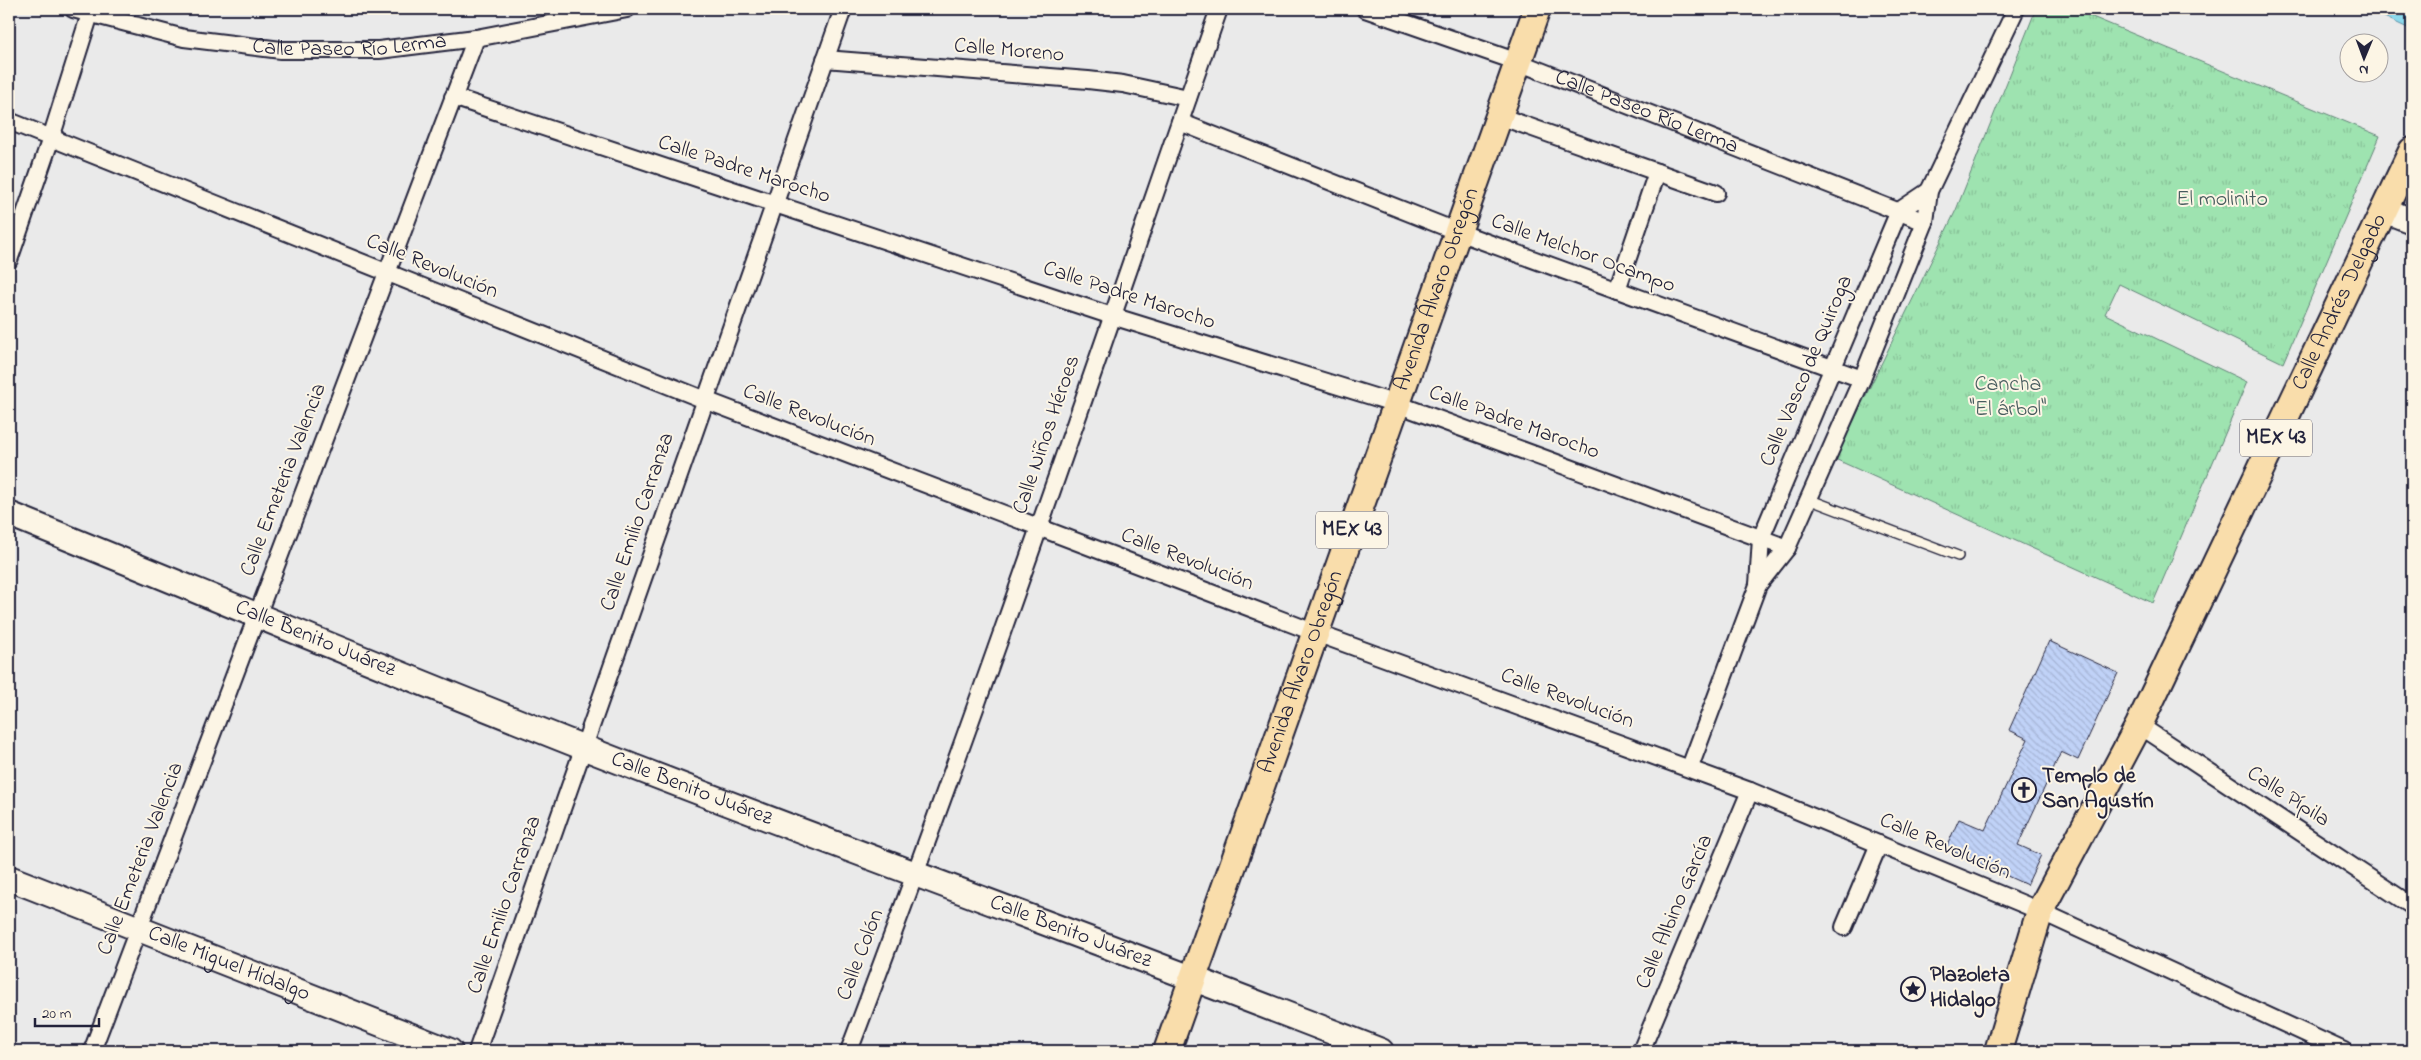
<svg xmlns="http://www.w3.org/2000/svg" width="2421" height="1060" viewBox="0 0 2421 1060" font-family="'Indie Flower',sans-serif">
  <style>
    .grass { fill: url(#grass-tufts); stroke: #608276 }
    .water { fill: #8cd9ec; stroke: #6290a5 }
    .building { fill: url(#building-back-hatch); stroke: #22223b }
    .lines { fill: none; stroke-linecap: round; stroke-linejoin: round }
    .lane-casing { stroke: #22223b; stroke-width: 12 }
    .street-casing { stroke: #22223b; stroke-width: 20 }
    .secondary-casing { stroke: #22223b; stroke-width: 28 }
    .primary-casing { stroke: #22223b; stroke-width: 30 }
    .lane { stroke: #fcf5e5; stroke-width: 9 }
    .street { stroke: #fcf5e5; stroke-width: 16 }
    .secondary { stroke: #fcf5e5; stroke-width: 24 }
    .primary { stroke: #f9ddab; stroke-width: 26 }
    .labels { text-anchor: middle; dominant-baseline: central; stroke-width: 4; stroke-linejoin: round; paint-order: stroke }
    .shield { fill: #fcf5e5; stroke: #63616e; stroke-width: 1 }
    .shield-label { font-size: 21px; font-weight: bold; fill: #22223b }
    .street-label { font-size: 22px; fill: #22223b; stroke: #fcf5e5 }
    .park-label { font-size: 22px; fill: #475c5e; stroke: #fcf5e5 }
    .poi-label { font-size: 22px; font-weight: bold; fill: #22223b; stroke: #fcf5e5; text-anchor: start }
  </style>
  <defs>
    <pattern id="grass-tufts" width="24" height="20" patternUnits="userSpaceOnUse" patternTransform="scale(1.25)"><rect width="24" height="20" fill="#9ee3b0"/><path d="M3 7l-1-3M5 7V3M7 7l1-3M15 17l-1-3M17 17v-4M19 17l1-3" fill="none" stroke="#88c298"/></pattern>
    <pattern id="building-back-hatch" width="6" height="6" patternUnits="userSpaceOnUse" patternTransform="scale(1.25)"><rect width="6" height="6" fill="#c0d2f7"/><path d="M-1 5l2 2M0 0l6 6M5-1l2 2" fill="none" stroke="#a5b4d5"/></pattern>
  </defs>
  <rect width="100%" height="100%" fill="#eaeaea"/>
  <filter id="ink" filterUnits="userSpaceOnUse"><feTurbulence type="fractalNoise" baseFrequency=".02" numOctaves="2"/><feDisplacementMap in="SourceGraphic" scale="10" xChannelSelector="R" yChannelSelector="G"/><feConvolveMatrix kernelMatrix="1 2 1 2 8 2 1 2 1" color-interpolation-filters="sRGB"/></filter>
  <g filter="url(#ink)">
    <polygon class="grass" points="2036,9 2073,9 2380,136 2283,363 2119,284 2105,314 2247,382 2153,603 1835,459 1956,210"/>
    <polygon class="water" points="2367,9 2412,9 2412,30"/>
    <polygon class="building" points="2049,641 2118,673 2078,760 2061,752 2018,845 2041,855 2027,885 1946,848 1959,819 1985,830 2028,739 2009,730"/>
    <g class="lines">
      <defs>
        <polyline id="lane" points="1808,499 1958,556"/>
        <g id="street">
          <path id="s1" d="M 73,9 L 184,38 L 281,50 L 379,50 L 476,38 L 627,9"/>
          <path id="s2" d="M 1365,9 L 1518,62 L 1925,222"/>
          <polyline points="825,59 1088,80 1123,84 1188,98"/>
          <polyline points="453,97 1112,316 1397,404 1787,548"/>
          <polyline points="1499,116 1716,193"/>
          <polyline points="9,121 705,400 1316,633 1750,791 2040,911 2344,1051"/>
          <polyline points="1180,122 1458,232 1862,379"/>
          <polyline points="9,260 51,138 90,14"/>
          <polyline points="1617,290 1657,172"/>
          <polyline points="1758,585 1761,538 1899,211 1929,191"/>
          <polyline points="2139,725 2412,906"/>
          <polyline points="1690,767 1758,585 1787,548 1862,379 1925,222 1929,191 2016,9"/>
          <polyline points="1844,927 1879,844"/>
          <polyline points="92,1051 476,38"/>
          <polyline points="477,1051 843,9"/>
          <path d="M 849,1051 C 980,706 1098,357 1219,9"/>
          <polyline points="1641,1051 1750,791"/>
        </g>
        <g id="secondary">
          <polyline points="2384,210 2412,221"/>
          <path id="s3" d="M 9,514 C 201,592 392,672 585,748 C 850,852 1117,947 1381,1051"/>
          <path id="s4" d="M 9,878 L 450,1051"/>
        </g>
        <g id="primary">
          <path id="s5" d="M 1167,1051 L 1537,9"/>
          <path id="s6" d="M 1998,1051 L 2040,911 L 2139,725 L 2412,151"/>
        </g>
      </defs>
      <use href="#lane" class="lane-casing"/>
      <use href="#street" class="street-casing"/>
      <use href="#secondary" class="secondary-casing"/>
      <use href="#primary" class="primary-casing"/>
      <use href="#lane" class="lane"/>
      <use href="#street" class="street"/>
      <use href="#secondary" class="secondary"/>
      <use href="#primary" class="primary"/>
    </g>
  </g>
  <defs>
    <symbol id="church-ring" viewBox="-11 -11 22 22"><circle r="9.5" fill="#fcf5e5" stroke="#22223b" stroke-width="1.5"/><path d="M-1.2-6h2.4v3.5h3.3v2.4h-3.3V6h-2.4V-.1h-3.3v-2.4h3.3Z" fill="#22223b"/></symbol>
    <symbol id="sight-ring" viewBox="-11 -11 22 22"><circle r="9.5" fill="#fcf5e5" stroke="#22223b" stroke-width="1.5"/><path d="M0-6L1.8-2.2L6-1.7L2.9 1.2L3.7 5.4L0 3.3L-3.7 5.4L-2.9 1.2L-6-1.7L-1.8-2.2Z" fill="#22223b"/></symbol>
  </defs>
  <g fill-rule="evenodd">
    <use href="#church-ring" x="2010" y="776" width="28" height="28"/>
    <use href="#sight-ring" x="1899" y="975" width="28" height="28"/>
  </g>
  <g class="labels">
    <g class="shield">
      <rect x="2240" y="419.5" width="72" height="37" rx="4"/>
      <rect x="1316" y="511.5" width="72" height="37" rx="4"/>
    </g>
    <g class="shield-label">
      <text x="2276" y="438">MEX 43</text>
      <text x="1352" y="530">MEX 43</text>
    </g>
    <g class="street-label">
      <text stroke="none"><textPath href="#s1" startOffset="281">Calle Paseo Río Lerma</textPath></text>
      <text transform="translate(1009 51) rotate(5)">Calle Moreno</text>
      <text stroke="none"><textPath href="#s2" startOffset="300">Calle Paseo Río Lerma</textPath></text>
      <text transform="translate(744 170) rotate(18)">Calle Padre Marocho</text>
      <text transform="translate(1583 254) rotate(20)">Calle Melchor Ocampo</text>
      <text transform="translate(432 267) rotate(22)">Calle Revolución</text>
      <text stroke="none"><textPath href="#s5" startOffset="808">Avenida Álvaro Obregón</textPath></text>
      <text transform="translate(1129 296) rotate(18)">Calle Padre Marocho</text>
      <text stroke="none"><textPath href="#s6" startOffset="825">Calle Andrés Delgado</textPath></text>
      <text transform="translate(1807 371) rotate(-67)">Calle Vasco de Quiroga</text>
      <text transform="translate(809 416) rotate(21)">Calle Revolución</text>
      <text transform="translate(1514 423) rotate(20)">Calle Padre Marocho</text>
      <text transform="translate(1047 435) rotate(-71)">Calle Niños Héroes</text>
      <text transform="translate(284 480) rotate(-69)">Calle Emeteria Valencia</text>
      <text transform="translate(638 522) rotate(-71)">Calle Emilio Carranza</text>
      <text transform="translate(1187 560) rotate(21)">Calle Revolución</text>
      <text stroke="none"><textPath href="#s3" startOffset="331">Calle Benito Juárez</textPath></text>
      <text stroke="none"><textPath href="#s5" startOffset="402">Avenida Álvaro Obregón</textPath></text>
      <text transform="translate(1567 699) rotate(20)">Calle Revolución</text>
      <text stroke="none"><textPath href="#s3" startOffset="736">Calle Benito Juárez</textPath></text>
      <text transform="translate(2288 797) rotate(33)">Calle Pípila</text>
      <text transform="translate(1945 847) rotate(23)">Calle Revolución</text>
      <text transform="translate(141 859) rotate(-69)">Calle Emeteria Valencia</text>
      <text transform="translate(505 905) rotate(-71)">Calle Emilio Carranza</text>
      <text transform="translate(1675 912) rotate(-67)">Calle Albino García</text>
      <text stroke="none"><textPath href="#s3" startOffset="1141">Calle Benito Juárez</textPath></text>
      <text transform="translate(861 955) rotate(-69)">Calle Colón</text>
      <text stroke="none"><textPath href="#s4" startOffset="236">Calle Miguel Hidalgo</textPath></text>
    </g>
    <g class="park-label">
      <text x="2222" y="200">El molinito</text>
      <text x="2008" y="385">Cancha<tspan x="2008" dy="25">"El árbol"</tspan></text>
    </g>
    <g class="poi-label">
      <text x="2042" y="777">Templo de<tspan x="2042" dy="25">San Agustín</tspan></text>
      <text x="1930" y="976">Plazoleta<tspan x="1930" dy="25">Hidalgo</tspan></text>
    </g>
  </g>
  <rect width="2421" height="1060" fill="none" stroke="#fcf5e5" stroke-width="30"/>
  <rect x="15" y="15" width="2391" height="1030" fill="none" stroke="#22223b" stroke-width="2" filter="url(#ink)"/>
  <g transform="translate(2364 58) rotate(181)"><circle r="24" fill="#fcf5e5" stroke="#a5a1a1"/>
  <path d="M0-4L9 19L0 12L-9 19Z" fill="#22223b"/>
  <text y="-8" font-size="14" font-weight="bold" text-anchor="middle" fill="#22223b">N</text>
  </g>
  <path d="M35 1018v8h64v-8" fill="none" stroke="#22223b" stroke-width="2.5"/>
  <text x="42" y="1018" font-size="15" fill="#22223b" stroke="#fcf5e5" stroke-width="4" paint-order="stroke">20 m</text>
</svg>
